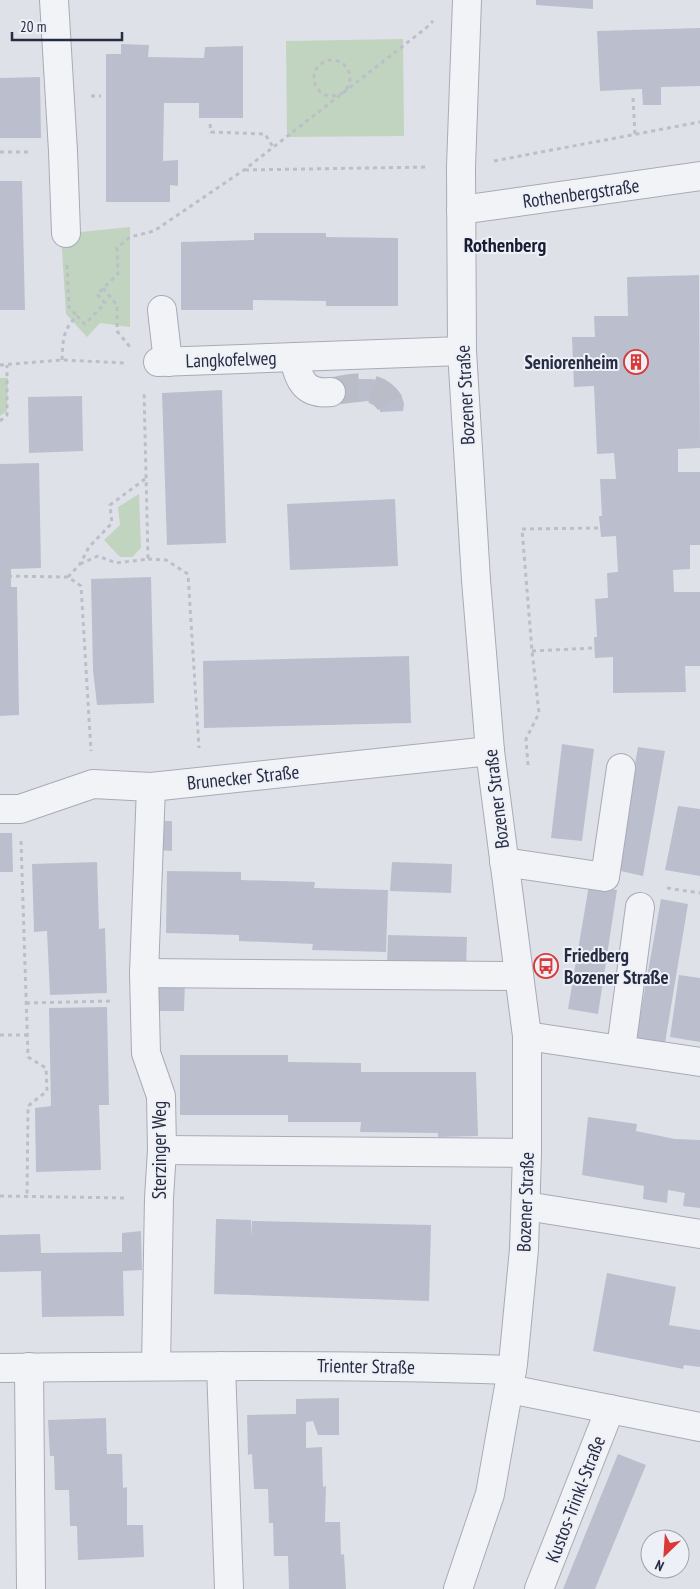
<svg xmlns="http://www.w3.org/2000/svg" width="700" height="1589" viewBox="0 0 700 1589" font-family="'PT Sans Narrow',sans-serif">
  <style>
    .green { fill: #c1d4bf }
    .building { fill: #bbbfcd }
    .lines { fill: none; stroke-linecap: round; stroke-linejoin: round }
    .minor-tunnel { stroke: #babdc8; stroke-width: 28; stroke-dasharray: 28 14; stroke-linecap: butt }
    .minor-casing { stroke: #a8abb7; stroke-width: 30 }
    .path { stroke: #bdbfc8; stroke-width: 3; stroke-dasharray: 4 4; stroke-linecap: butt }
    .minor { stroke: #f2f3f7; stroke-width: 28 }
    .labels { text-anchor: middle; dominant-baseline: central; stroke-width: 4; stroke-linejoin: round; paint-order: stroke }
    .street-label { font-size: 19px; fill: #262c42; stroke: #eef0f7 }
    .poi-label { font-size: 19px; font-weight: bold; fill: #262c42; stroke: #eef0f7; text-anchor: end }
    .neighbourhood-label { font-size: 20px; font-weight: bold; fill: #181d32; stroke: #eef0f7 }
  </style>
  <rect width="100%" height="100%" fill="#dfe1e9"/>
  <g class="green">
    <polygon points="403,39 404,136 287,137 286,41"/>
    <polygon points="130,227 130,327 100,323 87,337 66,314 61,234"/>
    <polygon points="0,378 8,378 7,411 0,416"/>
    <polygon points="139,494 141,548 132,557 120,557 104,540 120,525 118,507"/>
  </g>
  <g class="building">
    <polygon points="536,0 593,0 593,9 536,5"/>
    <polygon points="700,28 700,86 661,87 661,105 643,105 642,89 600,91 597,31"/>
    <polygon points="121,44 149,45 148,57 204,58 205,47 243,46 243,118 199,118 199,103 164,103 163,161 178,160 178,186 170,185 170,202 106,202 106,54 121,54"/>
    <polygon points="40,77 41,138 0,138 0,78"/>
    <polygon points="0,181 22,181 25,310 0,310"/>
    <polygon points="254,233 326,233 326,237 398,238 398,306 326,306 326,301 253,300 253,310 181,310 181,242 254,240"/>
    <polygon points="699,275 700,448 678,449 678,472 700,472 700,545 690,545 690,569 673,570 674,592 700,592 700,666 685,666 686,692 613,693 613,657 595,658 594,637 597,637 595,599 608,598 607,573 618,572 616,536 601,537 599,516 602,516 600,479 616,479 614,453 597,454 594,386 574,387 572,337 595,337 594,316 628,316 627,277"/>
    <polygon points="331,379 372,379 385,382 398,391 402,397 404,404 403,411 380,412 380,407 377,403 368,401 332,405"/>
    <polygon points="222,390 226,543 167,545 162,393"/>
    <polygon points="82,396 83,451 29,453 28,397"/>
    <polygon points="39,463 41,568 11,569 11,587 17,587 19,715 0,716 0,464"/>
    <polygon points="395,499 398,566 290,570 287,504"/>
    <polygon points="151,577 154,703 97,705 93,670 91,579"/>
    <polygon points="409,656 411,723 204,728 203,661"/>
    <polygon points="562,744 594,749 582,841 551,838"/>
    <polygon points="638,747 665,751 643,876 616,870"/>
    <polygon points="678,806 700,809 700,876 665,870"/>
    <polygon points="157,821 172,821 172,851 157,850"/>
    <polygon points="0,833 12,833 13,872 0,872"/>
    <polygon points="97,862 99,929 105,928 107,993 50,995 47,931 34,932 32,864"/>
    <polygon points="392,862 452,864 451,893 390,891"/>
    <polygon points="167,871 241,872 241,880 315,882 314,888 388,890 386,952 312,950 313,944 239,941 239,935 166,933"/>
    <polygon points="589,885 617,890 598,1014 568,1009"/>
    <polygon points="661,899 688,904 665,1043 636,1038"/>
    <polygon points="388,935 467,937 466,968 387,966"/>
    <polygon points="679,975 700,978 700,1042 670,1037"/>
    <polygon points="153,980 185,981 184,1011 152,1011"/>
    <polygon points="107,1007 109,1105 99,1105 101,1170 36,1172 35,1108 51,1106 49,1008"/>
    <polygon points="180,1055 288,1055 288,1062 361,1063 361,1072 476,1072 478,1136 438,1137 438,1133 360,1132 361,1122 288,1122 288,1115 180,1115"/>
    <polygon points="588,1117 637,1124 636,1131 675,1139 700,1140 700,1208 683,1206 685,1193 668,1190 667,1203 643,1199 644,1186 582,1175"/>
    <polygon points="216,1219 251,1220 251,1237 252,1221 431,1225 429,1301 214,1294"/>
    <polygon points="141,1231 142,1270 123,1271 124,1316 42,1317 41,1271 0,1272 0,1235 40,1234 41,1253 122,1252 122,1233"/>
    <polygon points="607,1273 676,1287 669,1325 700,1330 700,1367 684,1365 683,1369 593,1351"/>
    <polygon points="339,1398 339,1435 318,1435 313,1421 306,1422 306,1448 322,1447 323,1487 326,1486 325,1522 340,1522 341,1555 344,1554 346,1589 289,1589 288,1556 274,1556 273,1523 269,1523 268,1489 254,1489 252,1454 248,1455 247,1415 296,1414 296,1399"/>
    <polygon points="106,1418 107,1454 122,1454 123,1488 127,1487 127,1525 143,1525 144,1557 78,1560 77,1526 70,1526 69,1490 55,1490 54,1456 50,1456 48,1420"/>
    <polygon points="618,1454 646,1465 595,1589 563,1589"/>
  </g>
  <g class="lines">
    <path class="minor-tunnel" d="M 331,392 C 351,387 377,382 390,403"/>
    <defs>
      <g id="minor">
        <polyline points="54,0 63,151 66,233"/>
        <polyline points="461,210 700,176"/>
        <polyline points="162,310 168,362"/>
        <path d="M 294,357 C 298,380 305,395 331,392"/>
        <polyline points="158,362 462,351"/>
        <polyline points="151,787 144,973 146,1053 161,1096 162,1150 159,1198 156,1366"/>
        <polyline points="0,809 20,809 93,784 151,787 490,751"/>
        <polyline points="504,862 605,877 621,768"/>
        <polyline points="144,973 519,976"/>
        <polyline points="527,1036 700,1062"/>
        <polyline points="621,1049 640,907"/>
        <polyline points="162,1150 527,1153"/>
        <polyline points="526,1206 700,1234"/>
        <polyline points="221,1366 229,1589"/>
        <polyline points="29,1367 31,1589"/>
        <path d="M 0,1368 C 171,1366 341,1364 512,1370"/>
        <polyline points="509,1389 700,1427"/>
        <polyline points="458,1589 490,1494 513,1364 524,1249 527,1153 527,1036 490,751 476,580 462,351 461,167 467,0"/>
        <polyline points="539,1589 610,1409"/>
      </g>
    </defs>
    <use href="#minor" class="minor-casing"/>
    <g class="path">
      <circle cx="332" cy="78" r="18"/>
      <polyline points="91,96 101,96"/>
      <polyline points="633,98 635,135"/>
      <polyline points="210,124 211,132 265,134 273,147"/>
      <polyline points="0,152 29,152"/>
      <polyline points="494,161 700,122"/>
      <polyline points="245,170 429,167"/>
      <polyline points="67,265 69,307 77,316"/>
      <polyline points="103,288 117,305 117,331 130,347"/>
      <path d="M 62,360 C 63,342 62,330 77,316 L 85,324 L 105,303 L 97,294 L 118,274 L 117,248 L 130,237 L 154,231 L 244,170 L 426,28 L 433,21"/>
      <polyline points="0,365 62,360 125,363"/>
      <polyline points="0,421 7,415 7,365"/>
      <polyline points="148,559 166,560 188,574 199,748"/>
      <polyline points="80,564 98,556 116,563 148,559 144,391"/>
      <polyline points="0,576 68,577 81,586 91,751"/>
      <polyline points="68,577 80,564 89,547 112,523 110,505 145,479"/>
      <polyline points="532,651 593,648"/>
      <polyline points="528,765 526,739 539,713 532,651 522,529 599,528"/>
      <polyline points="21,841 28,1057 46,1068 47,1091 28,1106 27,1196"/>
      <polyline points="667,888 700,893"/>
      <polyline points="26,1003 113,1001"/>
      <polyline points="0,1035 28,1035"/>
      <polyline points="0,1196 127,1198"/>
    </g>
    <use href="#minor" class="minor"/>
  </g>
  <defs>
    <symbol id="building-ring" viewBox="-11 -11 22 22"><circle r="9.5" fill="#eef0f7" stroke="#da3938" stroke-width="1.5"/><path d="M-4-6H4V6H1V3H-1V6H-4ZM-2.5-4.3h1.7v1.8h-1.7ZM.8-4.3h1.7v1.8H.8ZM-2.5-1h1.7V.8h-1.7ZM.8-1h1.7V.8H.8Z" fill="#da3938"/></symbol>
    <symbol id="bus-ring" viewBox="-11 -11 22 22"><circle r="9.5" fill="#eef0f7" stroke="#da3938" stroke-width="1.5"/><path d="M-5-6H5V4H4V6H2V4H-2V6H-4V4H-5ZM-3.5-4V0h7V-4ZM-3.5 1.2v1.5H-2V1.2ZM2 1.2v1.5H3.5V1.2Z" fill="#da3938"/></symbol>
  </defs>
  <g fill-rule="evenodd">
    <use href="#building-ring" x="622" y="348" width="28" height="28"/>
    <use href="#bus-ring" x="532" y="952" width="28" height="28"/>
  </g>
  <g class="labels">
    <g class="street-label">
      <text transform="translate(581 193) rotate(-8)">Rothenbergstraße</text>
      <text transform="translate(231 359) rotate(-2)">Langkofelweg</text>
      <text transform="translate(465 395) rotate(-93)">Bozener Straße</text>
      <text transform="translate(243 777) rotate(-6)">Brunecker Straße</text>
      <text transform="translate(496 799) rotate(-97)">Bozener Straße</text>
      <text transform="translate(159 1150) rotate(-90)">Sterzinger Weg</text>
      <text transform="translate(525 1202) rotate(-88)">Bozener Straße</text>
      <text transform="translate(366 1366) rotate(1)">Trienter Straße</text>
      <text transform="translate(575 1499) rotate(-69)">Kustos-Trinkl-Straße</text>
    </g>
    <g class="poi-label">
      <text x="618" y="362">Seniorenheim</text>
      <text x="564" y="955" text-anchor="start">Friedberg<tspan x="564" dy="22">Bozener Straße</tspan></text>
    </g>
    <g class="neighbourhood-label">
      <text x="505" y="245">Rothenberg</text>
    </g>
  </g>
  <g transform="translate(665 1554) rotate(205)"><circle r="24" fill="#eef0f7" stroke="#9ea2af"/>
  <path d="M0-4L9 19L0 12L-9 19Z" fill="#da3938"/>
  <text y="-8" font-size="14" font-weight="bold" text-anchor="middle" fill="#262c42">N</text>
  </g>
  <path d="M12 32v8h110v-8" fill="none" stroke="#262c42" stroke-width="2.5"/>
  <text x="20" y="32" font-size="15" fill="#262c42" stroke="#eef0f7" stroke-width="4" paint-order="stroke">20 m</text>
</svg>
